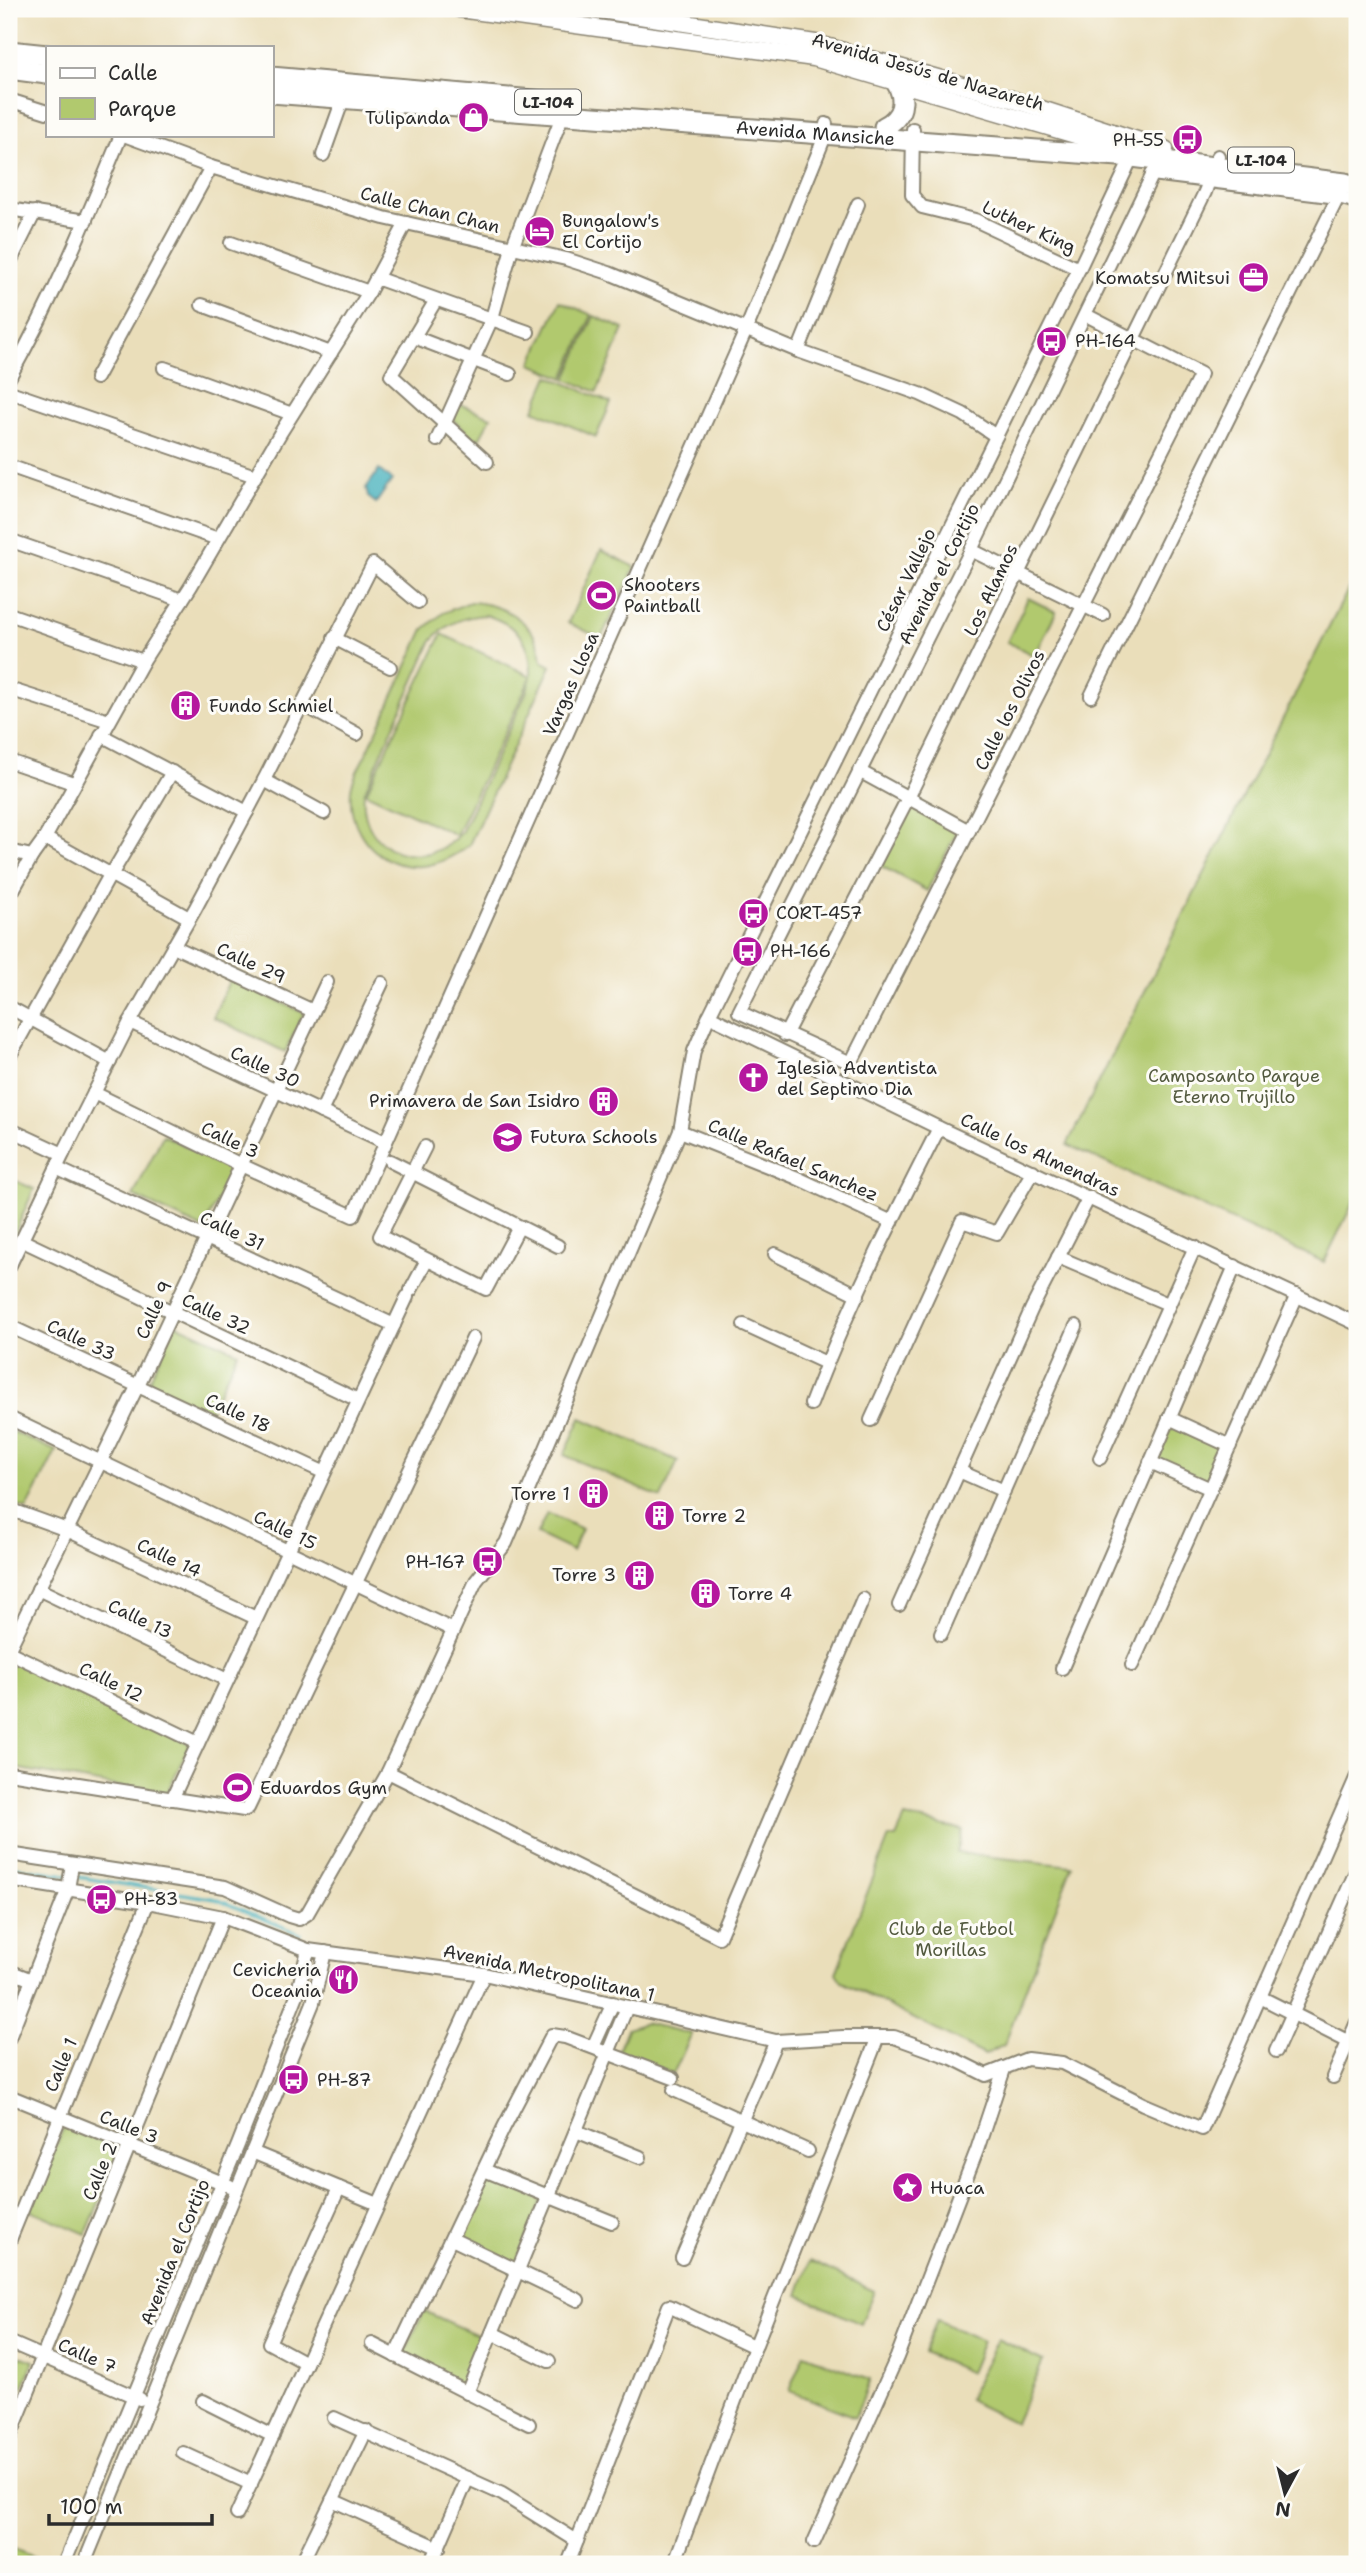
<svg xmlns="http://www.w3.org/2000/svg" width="1366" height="2573" viewBox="0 0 1366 2573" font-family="'Shantell Sans',sans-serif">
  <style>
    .green { fill: #b1c96e; stroke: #6e7a4c; stroke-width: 2; fill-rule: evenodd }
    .water { fill: #3dadba; stroke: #346c72; stroke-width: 2 }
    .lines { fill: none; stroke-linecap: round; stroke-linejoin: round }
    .stream { stroke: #3dadba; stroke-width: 3.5 }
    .minor-casing { stroke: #8a8472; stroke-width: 16 }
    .major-casing { stroke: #8a8472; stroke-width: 19 }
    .highway-casing { stroke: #8a8472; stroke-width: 23 }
    .minor { stroke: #fff; stroke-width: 12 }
    .major { stroke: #fff; stroke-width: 16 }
    .highway { stroke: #fff; stroke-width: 19 }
    .labels { text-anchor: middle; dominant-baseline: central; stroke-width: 6; stroke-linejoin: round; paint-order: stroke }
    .shield { fill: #fdfcf7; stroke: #6a6a68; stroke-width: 2 }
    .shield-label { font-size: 16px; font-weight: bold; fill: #2b2b2b }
    .street-label { font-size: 18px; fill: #2b2b2b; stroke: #fdfcf7 }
    .poi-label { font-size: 18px; fill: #2b2b2b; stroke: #fdfcf7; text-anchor: start }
    .park-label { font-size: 18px; fill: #535a3f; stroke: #fdfcf7 }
  </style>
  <rect width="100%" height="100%" fill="#fdfcf7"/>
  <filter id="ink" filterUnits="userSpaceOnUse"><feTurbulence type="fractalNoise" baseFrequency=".0143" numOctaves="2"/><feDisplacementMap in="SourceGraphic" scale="14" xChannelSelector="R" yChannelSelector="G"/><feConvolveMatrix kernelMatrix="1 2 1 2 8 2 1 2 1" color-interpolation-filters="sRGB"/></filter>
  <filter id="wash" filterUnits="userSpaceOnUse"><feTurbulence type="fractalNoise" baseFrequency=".00686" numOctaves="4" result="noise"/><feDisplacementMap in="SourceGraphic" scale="28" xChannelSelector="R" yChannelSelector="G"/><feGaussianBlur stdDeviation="1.57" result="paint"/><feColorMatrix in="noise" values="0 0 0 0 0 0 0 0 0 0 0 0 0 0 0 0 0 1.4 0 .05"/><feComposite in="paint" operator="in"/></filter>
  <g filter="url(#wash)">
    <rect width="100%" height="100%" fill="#eadeba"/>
    <g class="green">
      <polygon points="560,301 592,315 564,378 531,364"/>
      <polygon points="594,316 624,329 597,392 566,379"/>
      <polygon points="549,376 611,403 596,437 534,410"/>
      <polygon points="459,404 491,417 478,441 452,419"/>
      <polygon points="601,550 635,567 601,638 568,623"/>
      <polygon points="1357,572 1357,1195 1324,1262 1067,1145"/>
      <polygon points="1028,598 1056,612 1035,656 1007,642"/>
      <path d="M 470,602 C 504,604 539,623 542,661 L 551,666 L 469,845 C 447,862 422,873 394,862 C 365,851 348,821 351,790 C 353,775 364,759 370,746 C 388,707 406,668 424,629 L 443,613 ZM 486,615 C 518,626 532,640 531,676 L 442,634 L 366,793 L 456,835 L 531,677 L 527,691 L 462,831 C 425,877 358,852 364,793 L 432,640 C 447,623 464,616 486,615 Z"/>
      <polygon points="910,807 958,830 927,891 881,866"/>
      <polygon points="230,979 304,1013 285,1052 213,1017"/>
      <polygon points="163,1135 233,1169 203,1229 133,1196"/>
      <polygon points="9,1178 34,1189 10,1244 9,1244"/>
      <polygon points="176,1324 238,1352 209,1413 148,1383"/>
      <polygon points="581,1418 678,1461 661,1498 564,1455"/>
      <polygon points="1172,1425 1224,1449 1208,1484 1156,1460"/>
      <polygon points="9,1430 56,1451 27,1509 9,1503"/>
      <polygon points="547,1513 582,1529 572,1551 537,1534"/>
      <polygon points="12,1661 190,1744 166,1795 9,1767 9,1682"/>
      <polygon points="905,1817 963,1830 957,1853 1072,1866 1004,2045 985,2055 842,1982 836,1973 889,1837 896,1837"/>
      <polygon points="644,2023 692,2034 673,2074 618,2051 627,2029"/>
      <polygon points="64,2126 122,2149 86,2234 30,2210"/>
      <polygon points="487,2177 542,2200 515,2266 458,2238"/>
      <polygon points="810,2261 874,2291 861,2324 798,2295"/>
      <polygon points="424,2311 482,2337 463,2387 403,2356"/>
      <polygon points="937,2320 983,2341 970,2373 924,2352"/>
      <polygon points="997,2339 1043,2361 1015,2423 968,2400"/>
      <polygon points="9,2352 34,2361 9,2419"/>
      <polygon points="804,2354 870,2380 855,2417 789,2391"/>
      <polygon points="9,2547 51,2564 9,2564"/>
    </g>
    <polygon class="water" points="379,470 392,480 376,503 368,497 366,488"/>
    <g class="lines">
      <polyline class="stream" points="9,1866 216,1899 300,1934"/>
    </g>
  </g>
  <g filter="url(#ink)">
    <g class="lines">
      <defs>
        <g id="minor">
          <polyline points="9,100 47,112"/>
          <polyline points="913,129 912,195 922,207 975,220 1079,269"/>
          <polyline points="124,135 211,167 384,218 566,259 609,273 798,351 920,394 963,414 996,436"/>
          <polyline points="323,155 343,99"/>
          <polyline points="1152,174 1338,197 1357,202"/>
          <polyline points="9,209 86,221"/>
          <polyline points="231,243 369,292"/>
          <polyline points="9,264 35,212"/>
          <polyline points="376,278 528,332"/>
          <polyline points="436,300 391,375 487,462"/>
          <polyline points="202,305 331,353"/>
          <polyline points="1086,315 1201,374 851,1063 739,1012 971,550 1162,155"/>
          <polyline points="414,337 510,374"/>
          <polyline points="798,351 858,204"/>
          <polyline points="164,368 292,414"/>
          <path d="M 9,378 C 53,300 87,218 121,135"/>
          <polyline points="96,378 211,167"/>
          <polyline points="13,393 255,476"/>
          <polyline points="437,440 492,318 512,248 562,116 564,103"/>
          <polyline points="9,466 218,539"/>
          <polyline points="9,540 182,600"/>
          <polyline points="971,550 1103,615"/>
          <polyline points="9,614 143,661"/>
          <polyline points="334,638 390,667"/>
          <polyline points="9,689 109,721"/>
          <polyline points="1091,696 1345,183"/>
          <polyline points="302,704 357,734"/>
          <polyline points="101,735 247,812"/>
          <polyline points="9,761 73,783"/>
          <polyline points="859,771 969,831"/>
          <polyline points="264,780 324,813"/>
          <polyline points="45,838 143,661 191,586 281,432 369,292 406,223"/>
          <polyline points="9,851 32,856 45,838 189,918"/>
          <polyline points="114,870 172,772"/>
          <polyline points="9,897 32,856"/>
          <polyline points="173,946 313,1011"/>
          <polyline points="9,1007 110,1062"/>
          <polyline points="709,1016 939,1128 1357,1324"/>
          <polyline points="130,1022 385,1142"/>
          <polyline points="785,1035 908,798 1205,192 1218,156"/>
          <polyline points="9,1057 110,875"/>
          <polyline points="94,1093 241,1165 353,1216 746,330 825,136 826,124"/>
          <polyline points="321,1112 382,983"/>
          <polyline points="9,1129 63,1154"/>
          <polyline points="680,1131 795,1177 892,1222"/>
          <polyline points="425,1147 380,1236 486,1289 519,1227"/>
          <polyline points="390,1161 558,1246"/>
          <polyline points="56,1168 394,1325"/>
          <polyline points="21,1240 358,1400"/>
          <polyline points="775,1254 858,1295"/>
          <polyline points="1058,1257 1168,1304"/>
          <polyline points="9,1267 63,1154 130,1022 195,909 264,780 373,564 418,602"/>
          <polyline points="411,1290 427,1260"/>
          <polyline points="744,1325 826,1363"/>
          <polyline points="9,1326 323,1472"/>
          <path d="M 811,1404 C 847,1309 893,1218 939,1128"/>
          <polyline points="9,1418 453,1630"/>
          <polyline points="1169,1418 1230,1446"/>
          <polyline points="871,1420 962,1221 997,1233 1033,1171"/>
          <polyline points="1100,1458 1195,1247"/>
          <polyline points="1150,1462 1211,1489"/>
          <polyline points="959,1471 1004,1491"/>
          <polyline points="9,1509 67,1530 256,1618"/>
          <polyline points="38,1589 227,1680"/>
          <polyline points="899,1605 1032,1308 1089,1197"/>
          <polyline points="941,1634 1076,1326"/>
          <polyline points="9,1649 138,1385 327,982"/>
          <polyline points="9,1652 198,1743"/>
          <polyline points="1132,1665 1297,1295"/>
          <polyline points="1062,1668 1235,1266"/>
          <polyline points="388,1772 719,1937 863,1599"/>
          <polyline points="9,1773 244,1810 248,1808 473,1338"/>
          <polyline points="172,1799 407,1297"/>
          <polyline points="9,1854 225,1887 289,1916 299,1919 307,1914 386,1776 476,1581 506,1543 680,1131 694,1051 709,1016 1079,269 1132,157"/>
          <polyline points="9,1880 148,1902 223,1917 308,1950 484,1974 776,2041 843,2037 894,2037 952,2058 986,2075 1027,2059 1062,2063 1143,2104 1202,2129 1357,1776"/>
          <polyline points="9,1971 32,1980"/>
          <polyline points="1260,1997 1357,2046"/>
          <polyline points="9,2038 68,1889 72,1865"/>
          <polyline points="593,2047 613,2003"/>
          <polyline points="1276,2051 1357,1869"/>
          <polyline points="1333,2077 1357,2022"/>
          <polyline points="674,2090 808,2151"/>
          <polyline points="9,2096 230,2186"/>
          <polyline points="576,2131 640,2157"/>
          <polyline points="252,2152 378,2204"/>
          <polyline points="484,2170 612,2222"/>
          <polyline points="452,2239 578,2300"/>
          <polyline points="9,2242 148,1902"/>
          <polyline points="682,2258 776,2041"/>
          <polyline points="492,2333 549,2361"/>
          <polyline points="9,2342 140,2399"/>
          <polyline points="372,2344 529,2424"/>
          <polyline points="395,2356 504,2127 552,2035 565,2037 673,2078"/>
          <polyline points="306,2363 269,2343 339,2188"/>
          <polyline points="467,2393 627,2007"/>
          <polyline points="203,2401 273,2436"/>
          <polyline points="334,2418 502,2494 577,2541"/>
          <polyline points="9,2439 223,1917"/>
          <polyline points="183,2453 251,2484"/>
          <polyline points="332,2500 439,2548"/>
          <polyline points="237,2514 484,1974"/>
          <polyline points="814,2542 897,2357 977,2150 1004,2069"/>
          <polyline points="64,2564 238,2145 297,1995 308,1950"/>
          <polyline points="84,2564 313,2003 325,1952"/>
          <polyline points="301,2564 366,2431"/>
          <polyline points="431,2564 468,2478"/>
          <polyline points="568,2564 669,2306 755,2347"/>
          <polyline points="674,2564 755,2347 878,2037"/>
        </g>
        <g id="major">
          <polyline points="459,9 814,58 1106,144 1126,155"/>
          <polyline points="594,9 815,43 1011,99 1165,149"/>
        </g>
        <g id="highway">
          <polyline points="9,51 47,55"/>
          <polyline points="9,69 47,74"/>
          <polyline points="271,77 544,101"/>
          <path id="s1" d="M 271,93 L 1132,157 L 1345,183 L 1357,187"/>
          <path d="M 884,127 C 903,117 907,100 896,82"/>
        </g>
      </defs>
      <use href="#minor" class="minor-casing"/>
      <use href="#major" class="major-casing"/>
      <use href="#highway" class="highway-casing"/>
      <use href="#minor" class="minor"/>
      <use href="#major" class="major"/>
      <use href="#highway" class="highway"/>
    </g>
  </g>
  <defs>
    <symbol id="shop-disc" viewBox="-11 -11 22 22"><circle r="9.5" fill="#b5179e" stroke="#fdfcf7"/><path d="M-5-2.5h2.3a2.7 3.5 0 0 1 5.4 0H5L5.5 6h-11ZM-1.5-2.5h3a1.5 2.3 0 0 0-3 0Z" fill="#fff"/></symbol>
    <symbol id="bus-disc" viewBox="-11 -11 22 22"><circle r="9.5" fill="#b5179e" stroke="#fdfcf7"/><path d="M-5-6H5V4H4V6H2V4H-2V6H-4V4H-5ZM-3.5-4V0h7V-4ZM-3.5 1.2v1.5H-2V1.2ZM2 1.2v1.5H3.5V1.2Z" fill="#fff"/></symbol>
    <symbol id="hotel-disc" viewBox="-11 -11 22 22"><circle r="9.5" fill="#b5179e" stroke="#fdfcf7"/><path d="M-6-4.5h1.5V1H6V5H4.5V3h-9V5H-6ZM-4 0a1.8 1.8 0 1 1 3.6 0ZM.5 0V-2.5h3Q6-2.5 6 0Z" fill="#fff"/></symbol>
    <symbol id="office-disc" viewBox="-11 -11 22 22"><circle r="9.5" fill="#b5179e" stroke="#fdfcf7"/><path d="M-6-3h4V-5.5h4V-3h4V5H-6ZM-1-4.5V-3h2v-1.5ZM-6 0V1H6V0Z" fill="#fff"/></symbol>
    <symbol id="stadium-disc" viewBox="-11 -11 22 22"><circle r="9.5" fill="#b5179e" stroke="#fdfcf7"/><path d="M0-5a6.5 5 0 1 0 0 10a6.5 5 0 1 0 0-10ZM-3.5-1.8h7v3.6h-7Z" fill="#fff"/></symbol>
    <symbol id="building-disc" viewBox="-11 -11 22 22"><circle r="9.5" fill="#b5179e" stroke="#fdfcf7"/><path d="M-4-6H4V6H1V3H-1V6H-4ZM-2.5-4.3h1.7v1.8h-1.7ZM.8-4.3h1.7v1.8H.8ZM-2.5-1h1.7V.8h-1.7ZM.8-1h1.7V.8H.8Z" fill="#fff"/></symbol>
    <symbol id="church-disc" viewBox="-11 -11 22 22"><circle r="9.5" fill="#b5179e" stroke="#fdfcf7"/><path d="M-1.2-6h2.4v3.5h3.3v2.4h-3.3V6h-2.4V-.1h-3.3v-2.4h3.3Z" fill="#fff"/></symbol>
    <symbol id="school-disc" viewBox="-11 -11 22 22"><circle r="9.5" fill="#b5179e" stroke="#fdfcf7"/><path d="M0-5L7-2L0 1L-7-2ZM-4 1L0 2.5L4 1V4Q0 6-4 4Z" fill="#fff"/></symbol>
    <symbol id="restaurant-disc" viewBox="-11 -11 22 22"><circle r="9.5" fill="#b5179e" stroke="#fdfcf7"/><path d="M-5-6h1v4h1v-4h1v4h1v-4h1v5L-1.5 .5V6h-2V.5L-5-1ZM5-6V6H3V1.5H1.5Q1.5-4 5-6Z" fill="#fff"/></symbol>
    <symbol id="sight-disc" viewBox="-11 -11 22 22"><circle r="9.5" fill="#b5179e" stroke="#fdfcf7"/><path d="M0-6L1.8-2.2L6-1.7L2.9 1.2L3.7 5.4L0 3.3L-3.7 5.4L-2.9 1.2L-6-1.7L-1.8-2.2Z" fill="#fff"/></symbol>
  </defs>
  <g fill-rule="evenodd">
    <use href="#shop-disc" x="456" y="100" width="35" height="35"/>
    <use href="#bus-disc" x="1170" y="122" width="35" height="35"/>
    <use href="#hotel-disc" x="522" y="214" width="35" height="35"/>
    <use href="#office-disc" x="1236" y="260" width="35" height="35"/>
    <use href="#bus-disc" x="1034" y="324" width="35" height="35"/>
    <use href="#stadium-disc" x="584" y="578" width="35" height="35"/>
    <use href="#building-disc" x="168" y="688" width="35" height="35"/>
    <use href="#bus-disc" x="736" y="896" width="35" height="35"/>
    <use href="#bus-disc" x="730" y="934" width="35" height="35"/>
    <use href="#church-disc" x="736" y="1060" width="35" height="35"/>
    <use href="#building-disc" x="586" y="1084" width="35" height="35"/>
    <use href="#school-disc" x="490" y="1120" width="35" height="35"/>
    <use href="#building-disc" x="576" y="1476" width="35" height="35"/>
    <use href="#building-disc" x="642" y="1498" width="35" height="35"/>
    <use href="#bus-disc" x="470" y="1544" width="35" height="35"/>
    <use href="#building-disc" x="622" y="1558" width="35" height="35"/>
    <use href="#building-disc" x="688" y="1576" width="35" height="35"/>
    <use href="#stadium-disc" x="220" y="1770" width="35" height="35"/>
    <use href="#bus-disc" x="84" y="1882" width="35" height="35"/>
    <use href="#restaurant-disc" x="326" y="1962" width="35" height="35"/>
    <use href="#bus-disc" x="276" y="2062" width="35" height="35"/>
    <use href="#sight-disc" x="890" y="2170" width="35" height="35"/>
  </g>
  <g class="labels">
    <g class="shield">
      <rect x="515" y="89.5" width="66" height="25" rx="5"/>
      <rect x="1228" y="147.5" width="66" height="25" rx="5"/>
    </g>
    <g class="shield-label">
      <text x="548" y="102">LI-104</text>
      <text x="1261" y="160">LI-104</text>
    </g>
    <g class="street-label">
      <text transform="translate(928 72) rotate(16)">Avenida Jesús de Nazareth</text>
      <text stroke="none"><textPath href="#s1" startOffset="546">Avenida Mansiche</textPath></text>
      <text transform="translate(430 210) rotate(14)">Calle Chan Chan</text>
      <text transform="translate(1029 227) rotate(25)">Luther King</text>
      <text transform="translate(939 574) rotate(-63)">Avenida el Cortijo</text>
      <text transform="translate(906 580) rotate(-64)">César Vallejo</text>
      <text transform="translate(991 590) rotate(-64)">Los Alamos</text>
      <text transform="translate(571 684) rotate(-66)">Vargas Llosa</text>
      <text transform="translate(1010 710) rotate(-63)">Calle los Olivos</text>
      <text transform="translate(251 963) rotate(25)">Calle 29</text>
      <text transform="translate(265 1067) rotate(25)">Calle 30</text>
      <text transform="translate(230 1140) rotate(26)">Calle 3</text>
      <text transform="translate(1040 1155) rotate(25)">Calle los Almendras</text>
      <text transform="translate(793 1160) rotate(23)">Calle Rafael Sanchez</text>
      <text transform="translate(232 1231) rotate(25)">Calle 31</text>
      <text transform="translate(154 1310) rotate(-65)">Calle 9</text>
      <text transform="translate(216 1314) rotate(25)">Calle 32</text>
      <text transform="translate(81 1340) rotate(25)">Calle 33</text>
      <text transform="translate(238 1413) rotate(25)">Calle 18</text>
      <text transform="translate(285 1530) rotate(26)">Calle 15</text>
      <text transform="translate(169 1558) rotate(25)">Calle 14</text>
      <text transform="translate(140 1619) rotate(25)">Calle 13</text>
      <text transform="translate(111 1682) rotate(26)">Calle 12</text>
      <text transform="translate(549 1973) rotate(12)">Avenida Metropolitana 1</text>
      <text transform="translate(61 2065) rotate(-67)">Calle 1</text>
      <text transform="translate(129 2127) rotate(22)">Calle 3</text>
      <text transform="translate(100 2171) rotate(-67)">Calle 2</text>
      <text transform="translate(175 2252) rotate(-68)">Avenida el Cortijo</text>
      <text transform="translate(87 2356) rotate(24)">Calle 7</text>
    </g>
    <g class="poi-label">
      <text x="450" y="118" text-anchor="end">Tulipanda</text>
      <text x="1164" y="140" text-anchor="end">PH-55</text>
      <text x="562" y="221">Bungalow's<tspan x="562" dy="21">El Cortijo</tspan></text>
      <text x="1230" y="278" text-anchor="end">Komatsu Mitsui</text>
      <text x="1075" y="341">PH-164</text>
      <text x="624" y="585">Shooters<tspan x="624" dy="21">Paintball</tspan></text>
      <text x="209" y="706">Fundo Schmiel</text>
      <text x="776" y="913">CORT-457</text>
      <text x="770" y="951">PH-166</text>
      <text x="777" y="1068">Iglesia Adventista<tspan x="777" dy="21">del Septimo Dia</tspan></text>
      <text x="580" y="1101" text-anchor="end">Primavera de San Isidro</text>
      <text x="530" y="1137">Futura Schools</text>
      <text x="570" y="1494" text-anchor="end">Torre 1</text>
      <text x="682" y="1516">Torre 2</text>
      <text x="465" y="1562" text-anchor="end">PH-167</text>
      <text x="616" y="1575" text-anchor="end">Torre 3</text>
      <text x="728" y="1594">Torre 4</text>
      <text x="260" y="1788">Eduardos Gym</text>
      <text x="124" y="1899">PH-83</text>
      <text x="321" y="1970" text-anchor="end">Cevicheria<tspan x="321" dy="21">Oceania</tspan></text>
      <text x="317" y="2080">PH-87</text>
      <text x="930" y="2188">Huaca</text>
    </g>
    <g class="park-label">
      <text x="1234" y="1076">Camposanto Parque<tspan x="1234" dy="21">Eterno Trujillo</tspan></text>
      <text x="951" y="1929">Club de Futbol<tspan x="951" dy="21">Morillas</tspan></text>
    </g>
  </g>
  <rect width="1366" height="2573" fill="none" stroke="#fdfcf7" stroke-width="35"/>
  <rect x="46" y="46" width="228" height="91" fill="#fdfcf7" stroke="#a9a8a5" stroke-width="2"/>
  <rect x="60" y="68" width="35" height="10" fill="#ffffff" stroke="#a9a8a5" stroke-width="2"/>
  <text x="108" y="80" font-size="21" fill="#2b2b2b">Calle</text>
  <rect x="60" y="98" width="35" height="21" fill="#b1c96e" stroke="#a9a8a5" stroke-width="2"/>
  <text x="108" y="116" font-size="21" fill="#2b2b2b">Parque</text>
  <g transform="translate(1285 2493) rotate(187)" stroke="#fdfcf7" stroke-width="5" paint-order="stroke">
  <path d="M0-5L12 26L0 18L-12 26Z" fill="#2b2b2b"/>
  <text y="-10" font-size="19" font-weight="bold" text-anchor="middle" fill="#2b2b2b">N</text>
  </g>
  <path d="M49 2514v10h163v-10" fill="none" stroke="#2b2b2b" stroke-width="3.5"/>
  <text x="60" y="2514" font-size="21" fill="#2b2b2b" stroke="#fdfcf7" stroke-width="5" paint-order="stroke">100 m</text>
</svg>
